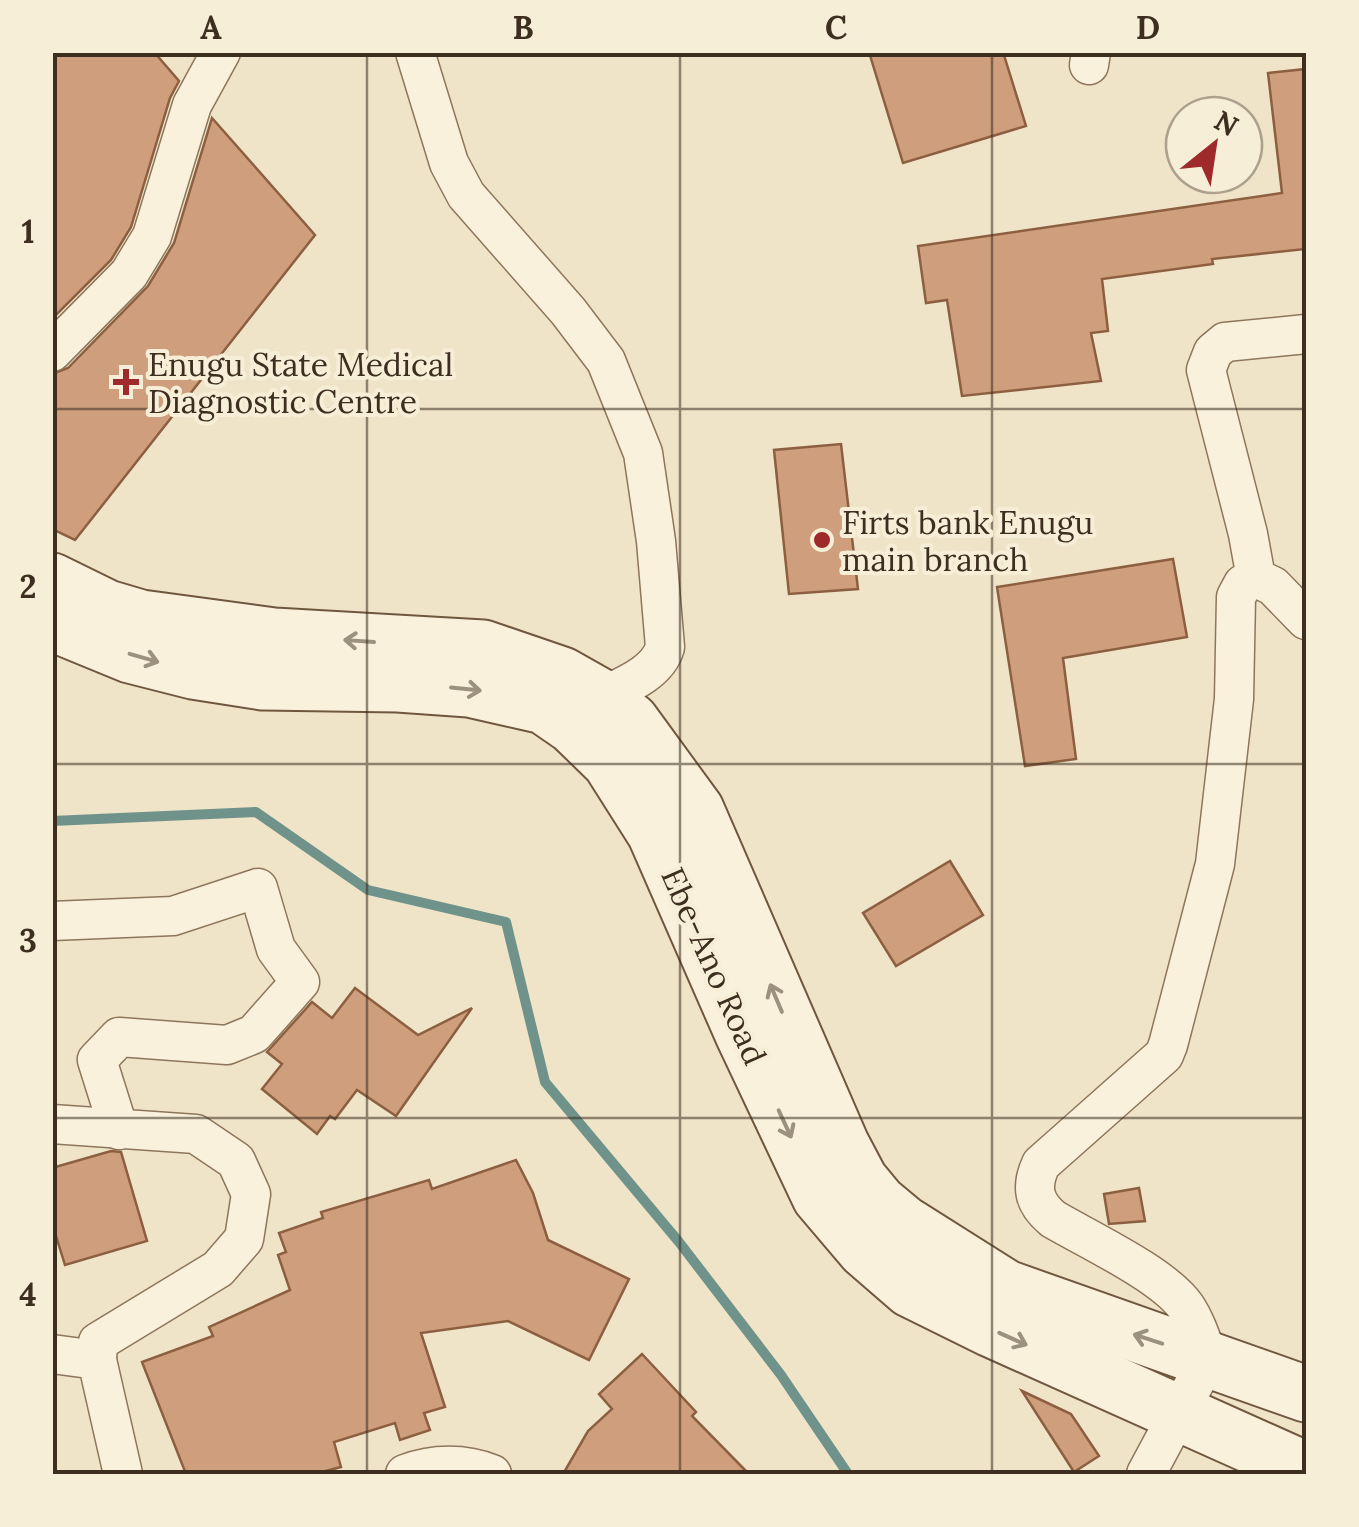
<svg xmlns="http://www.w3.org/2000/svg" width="1359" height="1527" viewBox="0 0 1359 1527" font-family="Lora,serif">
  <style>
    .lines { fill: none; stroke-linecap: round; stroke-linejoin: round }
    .stream { stroke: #6f938a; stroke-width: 10 }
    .building { fill: #cf9f7d; stroke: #8d5f41; stroke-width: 2.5 }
    .minor-casing { stroke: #8d765c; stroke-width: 41 }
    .secondary-casing { stroke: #6f573f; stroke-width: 59 }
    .minor { stroke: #faf1dc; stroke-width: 38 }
    .secondary { stroke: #faf1dc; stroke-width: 55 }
    .oneway { stroke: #9c907e }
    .grid { fill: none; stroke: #3d2e20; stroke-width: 2.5; stroke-opacity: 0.55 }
    .poi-dot { fill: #9e2a2b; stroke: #f7eed8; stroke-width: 4 }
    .labels { text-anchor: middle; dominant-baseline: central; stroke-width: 8; stroke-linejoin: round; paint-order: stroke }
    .poi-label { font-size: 32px; fill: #3d2e20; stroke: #f7eed8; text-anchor: start }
    .street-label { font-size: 32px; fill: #3d2e20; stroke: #f7eed8 }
    .neatline { fill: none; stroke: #3d2e20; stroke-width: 4 }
    .grid-label { font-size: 32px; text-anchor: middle; font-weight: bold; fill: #3d2e20 }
  </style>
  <rect width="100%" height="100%" fill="#f0e4c8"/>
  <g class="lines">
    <polyline class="stream" points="52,821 256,812 368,890 506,922 545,1082 679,1242 781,1375 848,1474"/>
  </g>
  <g class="building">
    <polygon points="52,52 154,52 179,81 170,98 131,227 111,260 52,319"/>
    <polygon points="869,52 1003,52 1026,126 903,163"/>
    <polygon points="1306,69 1306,249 1212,259 1213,264 1102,279 1108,331 1091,333 1101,381 962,396 947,300 926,303 918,246 1282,193 1268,73"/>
    <polygon points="212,118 315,235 75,540 52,529 52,374 68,368 148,286 174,243"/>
    <polygon points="841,444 858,589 789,594 774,450"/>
    <polygon points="1173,559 1187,637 1063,658 1076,759 1025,766 997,587"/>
    <polygon points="950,861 983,915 896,966 863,913"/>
    <polygon points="355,988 418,1035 472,1008 396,1116 357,1090 335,1119 330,1116 317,1134 262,1089 282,1064 267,1052 312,1002 332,1018"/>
    <polygon points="111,1151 121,1152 147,1241 65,1265 52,1223 52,1168"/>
    <polygon points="516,1160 533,1193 548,1240 629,1279 589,1360 508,1321 421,1333 445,1407 424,1413 430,1430 400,1440 395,1423 334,1442 341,1467 314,1474 186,1474 142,1362 213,1336 209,1327 290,1290 278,1255 286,1252 279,1233 323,1218 321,1212 429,1180 432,1189"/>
    <polygon points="1139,1188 1145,1221 1109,1224 1104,1194"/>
    <polygon points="642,1354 696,1412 692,1416 749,1474 563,1474 588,1431 612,1409 599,1394"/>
    <polygon points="1022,1391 1071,1414 1099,1456 1074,1472"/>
  </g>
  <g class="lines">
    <defs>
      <g id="minor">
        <path d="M 415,52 L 449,163 L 466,195 L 568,311 L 606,361 L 643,453 L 656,541 L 665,647 C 658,673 624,686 601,697"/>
        <polyline points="1089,65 1091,52"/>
        <polyline points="1306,334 1225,342 1213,352 1206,370 1248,534 1256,578 1273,586 1306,620"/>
        <polyline points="52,352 129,274 152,236 192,105 221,52"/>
        <polyline points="52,921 173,916 258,888 276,949 300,982 254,1034 227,1045 119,1037 97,1060 119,1130"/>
        <polyline points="52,1124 196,1134 236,1161 251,1194 244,1239 218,1269 98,1342 97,1360"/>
        <polyline points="52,1354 97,1360 123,1474"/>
        <path d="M 405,1474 C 433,1463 465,1463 492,1474"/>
        <path d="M 1146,1474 L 1208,1358 C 1202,1341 1196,1322 1186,1307 C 1164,1275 1089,1240 1053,1219 C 1034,1203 1030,1188 1041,1164 L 1164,1055 L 1168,1045 L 1215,864 L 1234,699 L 1236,597 L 1243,584 L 1256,578"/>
      </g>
      <g id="secondary">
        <polyline points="52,581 107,608 141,618 274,636 483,648 562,675 601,697 631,721 696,810 841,1144 860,1180 879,1203 903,1223 1006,1288 1306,1394"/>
        <polyline points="52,623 130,655 193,671 263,682 398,684 469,689 544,706 573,726 610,762 655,833 743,1034 820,1197 865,1250 910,1289 991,1329 1306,1470"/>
      </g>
    </defs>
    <use href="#minor" class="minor-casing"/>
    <use href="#secondary" class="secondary-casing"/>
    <use href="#minor" class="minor"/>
    <use href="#secondary" class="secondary"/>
  </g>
  <defs><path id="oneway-shaft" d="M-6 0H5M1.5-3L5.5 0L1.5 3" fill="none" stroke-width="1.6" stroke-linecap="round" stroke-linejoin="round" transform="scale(2.5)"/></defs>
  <g class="oneway">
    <use href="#oneway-shaft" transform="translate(359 641) rotate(-176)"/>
    <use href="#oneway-shaft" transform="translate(144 658) rotate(16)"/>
    <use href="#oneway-shaft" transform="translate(466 689) rotate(6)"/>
    <use href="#oneway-shaft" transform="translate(776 998) rotate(-113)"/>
    <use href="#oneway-shaft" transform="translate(785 1124) rotate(65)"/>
    <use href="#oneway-shaft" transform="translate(1013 1339) rotate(24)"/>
    <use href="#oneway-shaft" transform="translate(1148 1339) rotate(-162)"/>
  </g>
  <path class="grid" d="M 367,52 L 367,1474M 680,52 L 680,1474M 992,52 L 992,1474M 52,409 L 1306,409M 52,764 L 1306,764M 52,1118 L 1306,1118"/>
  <g class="poi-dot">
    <path d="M121 367h10v10h10v10h-10v10h-10v-10h-10v-10h10z"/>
    <circle cx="822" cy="540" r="10"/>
  </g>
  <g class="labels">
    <g class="poi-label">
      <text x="148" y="364">Enugu State Medical<tspan x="148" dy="37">Diagnostic Centre</tspan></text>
      <text x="842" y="522">Firts bank Enugu<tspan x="842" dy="37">main branch</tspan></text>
    </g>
    <g class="street-label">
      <text transform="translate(714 966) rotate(66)">Ebe-Ano Road</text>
    </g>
  </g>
  <rect width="1359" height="1527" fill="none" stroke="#f7eed8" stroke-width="110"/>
  <g transform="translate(1214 145) rotate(30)"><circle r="48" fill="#f7eed8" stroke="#ada18e" stroke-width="2.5"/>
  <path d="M0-8L18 38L0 25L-18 38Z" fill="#9e2a2b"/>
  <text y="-15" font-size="28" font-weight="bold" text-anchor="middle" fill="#3d2e20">N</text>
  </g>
  <rect x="55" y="55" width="1249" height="1417" class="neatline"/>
  <g class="grid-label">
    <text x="211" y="39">A</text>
    <text x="523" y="39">B</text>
    <text x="836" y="39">C</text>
    <text x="1148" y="39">D</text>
    <text x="28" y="243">1</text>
    <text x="28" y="598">2</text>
    <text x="28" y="952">3</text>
    <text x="28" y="1306">4</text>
  </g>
</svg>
